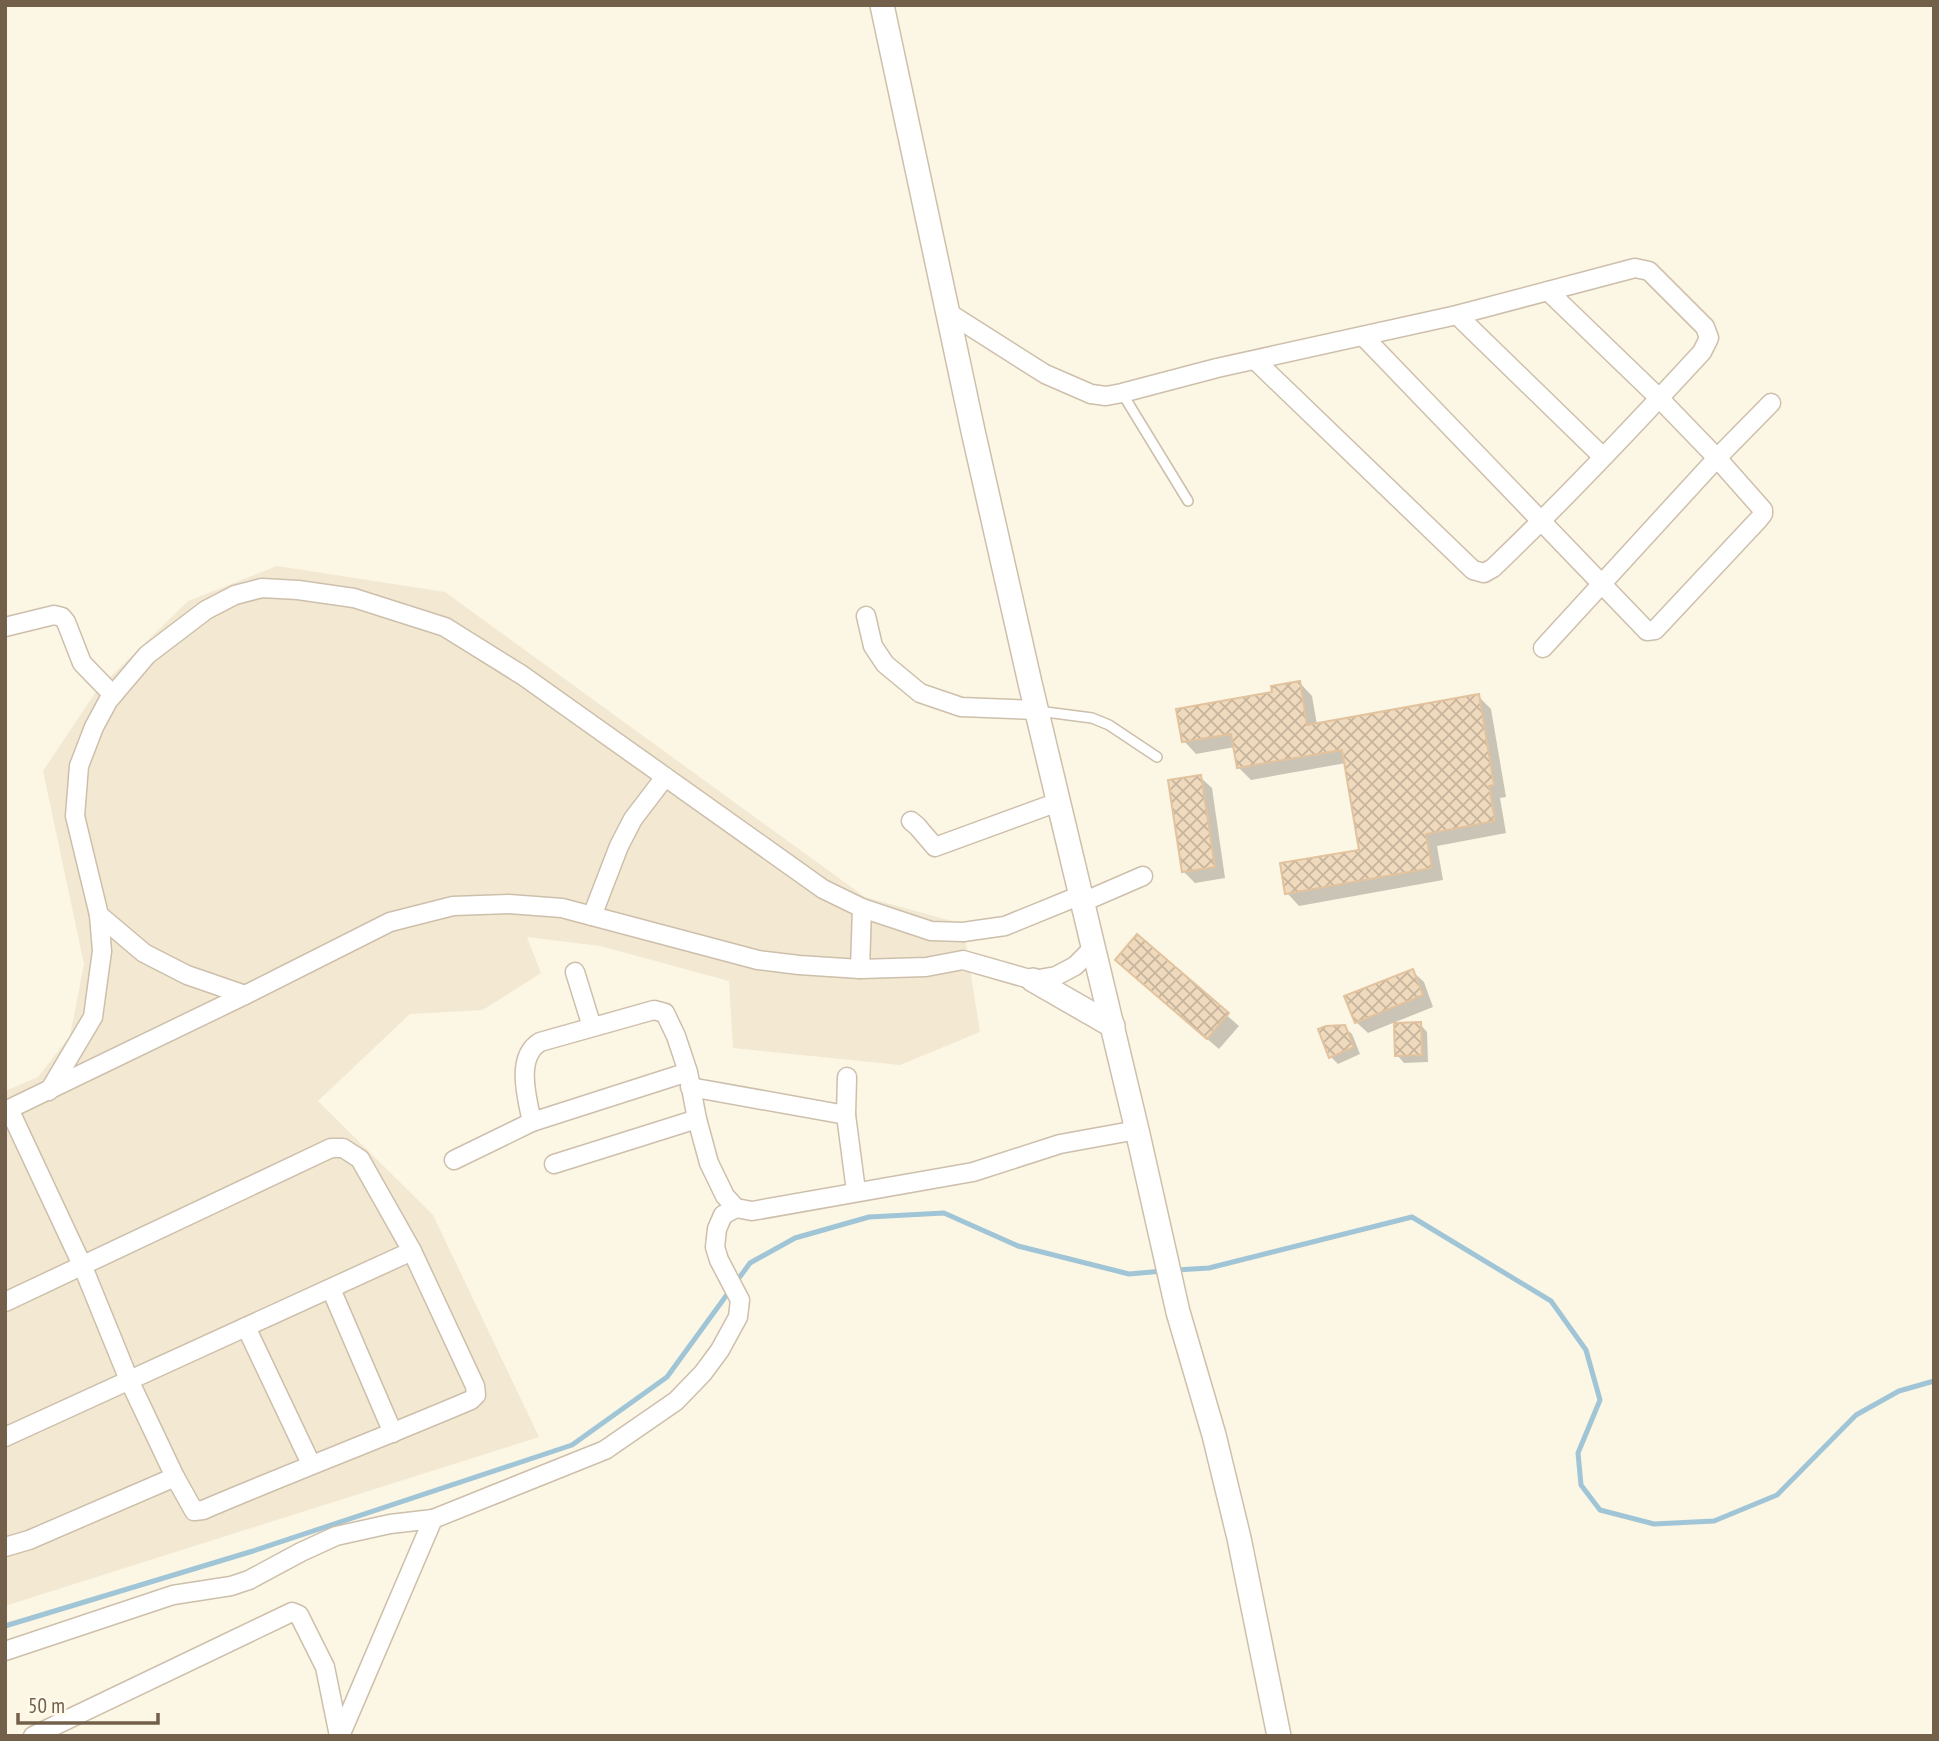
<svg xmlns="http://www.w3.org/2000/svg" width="1939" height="1741" viewBox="0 0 1939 1741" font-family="'PT Sans Narrow',sans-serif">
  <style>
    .residential { fill: #f3e9d3 }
    .shadow { fill: #0003 }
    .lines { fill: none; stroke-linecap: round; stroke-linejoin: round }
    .stream { stroke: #a0c5d6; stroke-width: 5 }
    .building { fill: url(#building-cross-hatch); stroke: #e2c39e; stroke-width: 2 }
    .service-casing { stroke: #cdbfab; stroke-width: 12 }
    .minor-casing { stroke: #cdbfab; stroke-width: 21 }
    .tertiary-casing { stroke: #cdbfab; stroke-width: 26 }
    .service { stroke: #fff; stroke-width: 9 }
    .minor { stroke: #fff; stroke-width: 18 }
    .tertiary { stroke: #fff; stroke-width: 23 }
  </style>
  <defs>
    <pattern id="building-cross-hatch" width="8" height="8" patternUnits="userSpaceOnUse" patternTransform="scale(1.75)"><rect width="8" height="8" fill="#f0dabd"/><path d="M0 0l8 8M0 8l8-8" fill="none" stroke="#c7b49c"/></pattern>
  </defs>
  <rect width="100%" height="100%" fill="#fcf6e4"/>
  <polygon class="residential" points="277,566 445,592 865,897 963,924 980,1032 900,1065 733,1048 729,981 600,946 527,937 541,973 483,1010 410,1014 318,1101 433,1215 539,1437 5,1606 5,1091 38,1077 70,1036 84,964 43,771 97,690 188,601"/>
  <g class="shadow">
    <polygon points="1300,683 1312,696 1317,725 1478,696 1491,709 1506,797 1500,798 1506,833 1437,846 1443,880 1299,906 1287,893 1361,851 1346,763 1251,780 1238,767 1235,747 1196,754 1184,741 1274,693"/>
    <polygon points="1200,777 1212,788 1225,878 1195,883 1184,872"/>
    <polygon points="1137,937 1239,1026 1219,1049 1128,971"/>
    <polygon points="1412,971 1424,982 1433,1007 1368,1033 1356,1022"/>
    <polygon points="1420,1024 1427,1032 1428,1062 1404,1063 1397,1055"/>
    <polygon points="1344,1027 1352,1034 1360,1054 1338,1064 1331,1057"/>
  </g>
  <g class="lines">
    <g class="stream">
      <polyline points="1176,1270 1209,1268 1412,1217 1551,1301 1586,1350 1600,1400 1578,1453 1581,1485 1600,1510 1654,1524 1714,1521 1777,1495 1856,1415 1899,1391 1934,1381"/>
      <polyline points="5,1626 253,1551 572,1445 667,1377 750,1263 795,1238 869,1217 944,1213 1018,1246 1129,1274 1163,1271"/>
    </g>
  </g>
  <g class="building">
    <polygon points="1300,681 1307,725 1479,694 1494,785 1489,786 1495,821 1426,834 1432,868 1285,894 1280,863 1359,850 1342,750 1237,768 1231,734 1182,742 1176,709 1272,692 1271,686"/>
    <polygon points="1201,775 1215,867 1182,872 1168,780"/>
    <polygon points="1137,934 1229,1013 1207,1039 1115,960"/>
    <polygon points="1413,969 1423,995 1355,1023 1344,996"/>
    <polygon points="1421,1022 1422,1055 1395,1056 1394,1023"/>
    <polygon points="1345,1025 1354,1047 1329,1058 1318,1029 1326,1026"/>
  </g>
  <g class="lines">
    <defs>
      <g id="service">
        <polyline points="1122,393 1188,501"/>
        <polyline points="1038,711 1092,718 1109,725 1157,757"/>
      </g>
      <g id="minor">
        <path d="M 949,313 L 1045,374 L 1091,394 L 1106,396 L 1122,393 L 1217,368 L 1457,315 L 1635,268 L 1649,271 L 1705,327 L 1709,338 L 1702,352 C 1634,426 1565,499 1493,568 L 1484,573 L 1473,570 L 1256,361"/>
        <polyline points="1457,315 1603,457"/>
        <polyline points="1363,336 1647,631 1655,630 1759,519 1763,514 1763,510 1717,458 1659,398 1548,291"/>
        <polyline points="866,616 873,646 885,664 920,693 961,707 1036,710"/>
        <polyline points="5,627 54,615 62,617 66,622 82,663 113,695"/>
        <polyline points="1543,648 1717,458 1771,403"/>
        <polyline points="911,821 917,826 935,847 1058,802"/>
        <polyline points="1083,902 1143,876"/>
        <polyline points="99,915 144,953 187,975 245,995"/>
        <polyline points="592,916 619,846 633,819 665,777"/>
        <polyline points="860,969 862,908"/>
        <polyline points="575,972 592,1027"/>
        <path d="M 688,1072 L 532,1122 C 527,1098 515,1057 540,1042 L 654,1010 L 665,1013 L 676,1036 L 688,1072 L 697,1119 L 709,1163 L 725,1196 L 736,1208 L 752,1211 L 973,1172 L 1060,1144 L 1137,1130"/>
        <polyline points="690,1087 846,1115 856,1191"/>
        <polyline points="49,1091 93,1017 102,951 99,915 75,816 79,766 94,727 108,701 147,655 206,610 235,595 262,588 298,590 354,598 445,627 522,675 823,889 862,908 931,931 963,932 1005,926 1081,895"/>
        <polyline points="5,1111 245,995 390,922 453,906 509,904 562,908 758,960 799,965 860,969 926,967 963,960 1033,980 1056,976 1075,966 1094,947"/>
        <polyline points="846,1115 847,1077"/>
        <polyline points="454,1160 532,1122"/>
        <polyline points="554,1164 697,1119"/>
        <polyline points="331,1289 393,1433"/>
        <path d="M 5,1302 L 331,1148 L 343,1148 L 360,1159 L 412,1251 L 475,1386 L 476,1395 L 471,1400 C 382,1438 292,1472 203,1510 L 194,1511 L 175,1477 L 129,1380 L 83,1267 L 9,1109"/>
        <polyline points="246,1327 311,1464"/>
        <polyline points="5,1437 412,1251"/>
        <polyline points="5,1547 29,1540 175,1477"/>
        <polyline points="5,1651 173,1595 231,1586 249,1580 301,1552 336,1536 390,1524 433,1519"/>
        <polyline points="33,1736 292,1612 299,1615 325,1667 339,1736"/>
        <polyline points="340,1736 433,1519 605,1450 676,1401 703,1373 720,1350 738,1317 740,1300 719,1260 715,1247 717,1229 723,1215 736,1208"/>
      </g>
      <g id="tertiary">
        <polyline points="882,5 973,431 1030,683 1137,1130 1178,1312 1214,1435 1239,1538 1279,1736"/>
        <polyline points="1033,980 1113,1026"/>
      </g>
    </defs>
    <use href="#service" class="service-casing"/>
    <use href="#minor" class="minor-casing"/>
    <use href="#tertiary" class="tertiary-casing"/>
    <use href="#service" class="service"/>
    <use href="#minor" class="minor"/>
    <use href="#tertiary" class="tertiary"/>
  </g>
  <rect width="1939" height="1741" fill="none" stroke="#73604b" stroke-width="14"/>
  <path d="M18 1713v10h140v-10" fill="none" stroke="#73604b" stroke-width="3.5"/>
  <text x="28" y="1713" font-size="21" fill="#73604b" stroke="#fffaeb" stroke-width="5" paint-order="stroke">50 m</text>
</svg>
